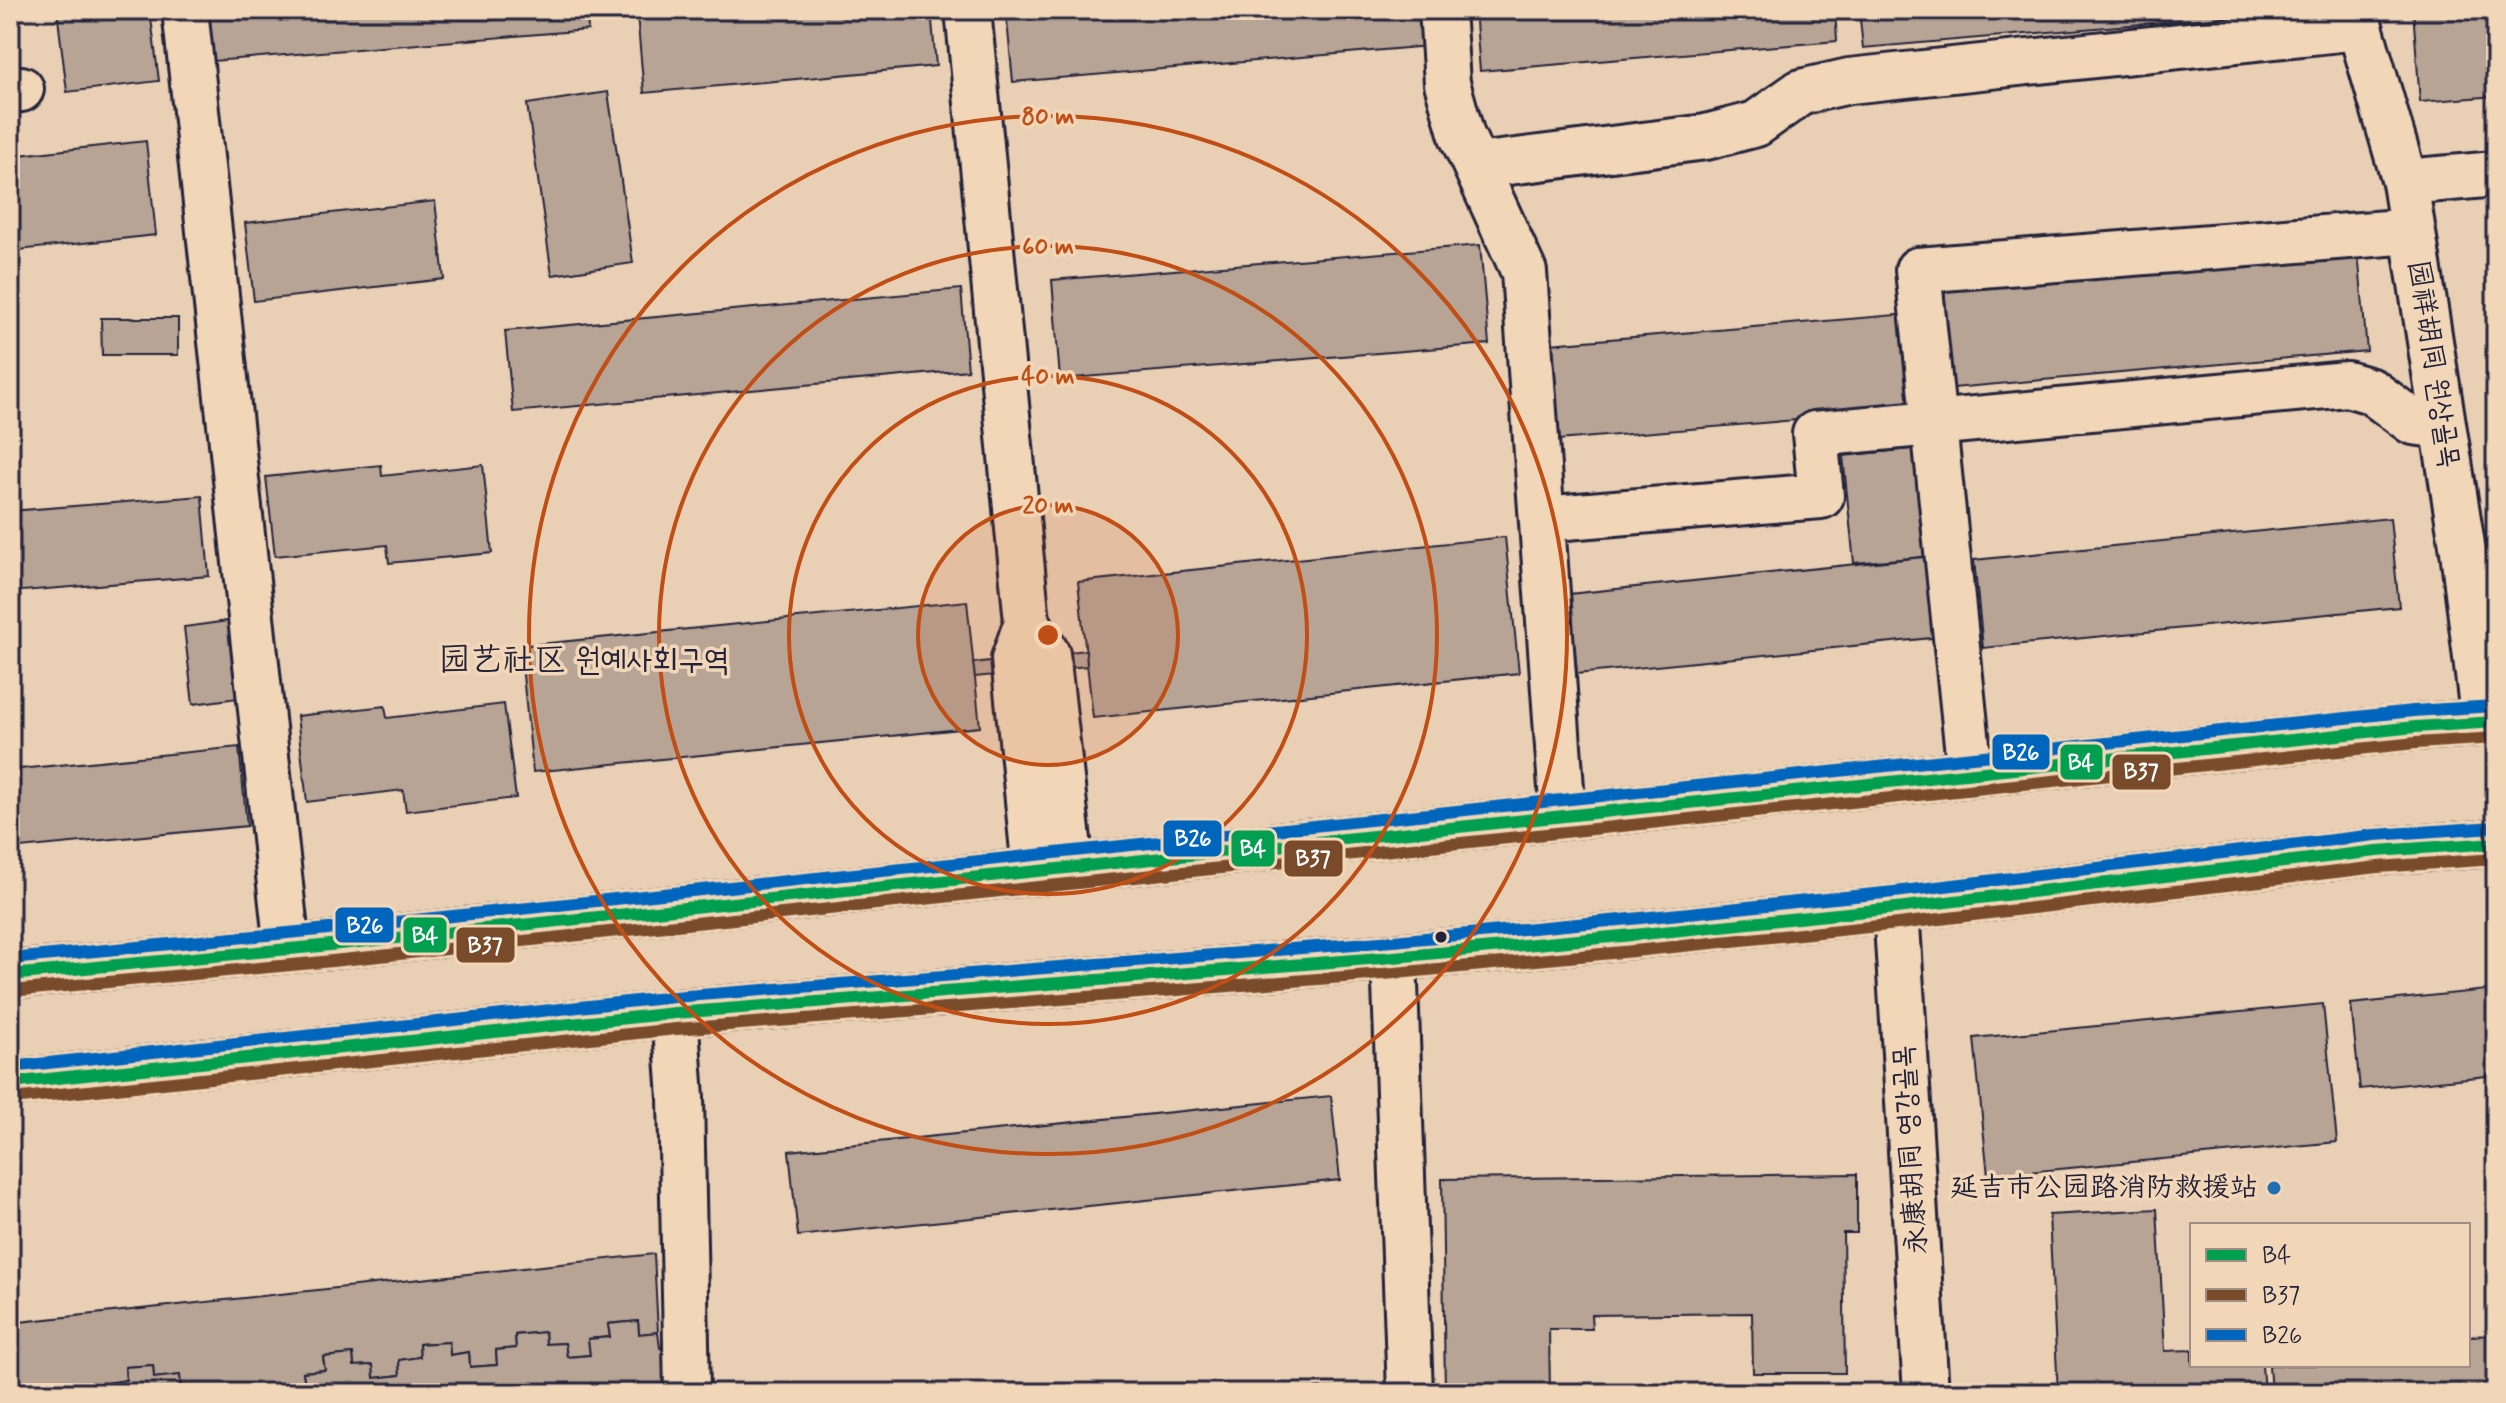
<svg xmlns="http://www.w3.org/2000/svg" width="2506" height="1403" viewBox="0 0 2506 1403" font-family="Mynerve,'LXGW WenKai TC','Poor Story',sans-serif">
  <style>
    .building { fill: #b7a495; stroke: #22223b; stroke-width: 2 }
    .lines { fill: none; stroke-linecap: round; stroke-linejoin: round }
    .minor-casing { stroke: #22223b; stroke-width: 50 }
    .major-casing { stroke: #22223b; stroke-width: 50 }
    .minor { stroke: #f1d6b8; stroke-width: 44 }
    .major { stroke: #f1d6b8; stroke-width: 44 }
    .bus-1-casing { stroke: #f1d6b8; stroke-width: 18 }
    .bus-2-casing { stroke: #f1d6b8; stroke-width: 18 }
    .bus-3-casing { stroke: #f1d6b8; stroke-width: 18 }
    .bus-1 { stroke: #029f50; stroke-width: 12 }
    .bus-2 { stroke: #7a4b2a; stroke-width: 12 }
    .bus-3 { stroke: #0065bd; stroke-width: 12 }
    .ring { fill: none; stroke: #c04e15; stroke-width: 4 }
    .bus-dot { fill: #22223b; stroke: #f1d6b8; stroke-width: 3 }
    .poi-dot { fill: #1f6fb2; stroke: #f1d6b8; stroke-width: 3 }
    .labels { text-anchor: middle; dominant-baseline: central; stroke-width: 7; stroke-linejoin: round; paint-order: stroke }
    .street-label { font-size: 28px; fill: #22223b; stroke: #f1d6b8 }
    .poi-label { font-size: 28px; fill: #22223b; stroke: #f1d6b8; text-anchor: end }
    .quarter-label { font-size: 32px; fill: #22223b; stroke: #f1d6b8 }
    .centre { fill: #c04e15; stroke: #f1d6b8; stroke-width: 4 }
    .ring-label { font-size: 24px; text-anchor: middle; font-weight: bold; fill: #c04e15; stroke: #f1d6b8; stroke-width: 7; stroke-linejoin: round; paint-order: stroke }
    .line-badge { stroke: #f1d6b8; stroke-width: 3 }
    .badge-label { font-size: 22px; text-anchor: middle; font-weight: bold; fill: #fff }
  </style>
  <rect width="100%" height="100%" fill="#e9cfb3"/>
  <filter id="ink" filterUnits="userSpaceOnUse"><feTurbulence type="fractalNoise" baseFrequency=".0125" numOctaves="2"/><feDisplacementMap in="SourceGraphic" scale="16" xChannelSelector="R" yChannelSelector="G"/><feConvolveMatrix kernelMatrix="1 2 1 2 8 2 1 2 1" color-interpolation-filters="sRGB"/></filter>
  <g filter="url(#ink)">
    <g class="building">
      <polygon points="57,10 150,10 159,81 67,92"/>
      <polygon points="209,10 587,10 588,30 213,61"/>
      <polygon points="678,10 931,10 936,66 644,93 637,14"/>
      <polygon points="1006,10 1426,10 1429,46 1013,82"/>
      <polygon points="1475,10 1835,10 1837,41 1480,71"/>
      <polygon points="1859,10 2279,10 2280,12 1863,48"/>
      <polygon points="2413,10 2496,10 2496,96 2420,102"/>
      <polygon points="608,92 633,263 552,275 527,104"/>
      <polygon points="146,141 156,235 10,251 10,156"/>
      <polygon points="435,201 444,279 254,301 245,223"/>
      <polygon points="2492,223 2496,223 2496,273"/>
      <polygon points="1480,245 1489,344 1060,379 1052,280"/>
      <polygon points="2358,252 2367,351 1953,388 1944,289"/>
      <polygon points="961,289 968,370 513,412 505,331"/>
      <polygon points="1908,314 1916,410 1558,440 1550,344"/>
      <polygon points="101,318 178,318 178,355 102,355"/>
      <polygon points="1921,448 1933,556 1854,563 1843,456"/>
      <polygon points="381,465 382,476 483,465 492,553 389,563 387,545 275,556 266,477"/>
      <polygon points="202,496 209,576 10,592 10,511"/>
      <polygon points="2390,518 2399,607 1983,648 1974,560"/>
      <polygon points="1505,537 1519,673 1093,718 1078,582"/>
      <polygon points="1933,556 1941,637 1577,674 1569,594"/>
      <polygon points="967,601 980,727 533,772 520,646"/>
      <polygon points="228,621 238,698 193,704 184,627"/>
      <polygon points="1086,650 1087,666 975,677 973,663"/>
      <polygon points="504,704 516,798 406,811 403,790 307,802 297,716 385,706 387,718"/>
      <polygon points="239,747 247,826 10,849 10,770"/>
      <polygon points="2496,989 2496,1075 2360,1089 2351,1004"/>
      <polygon points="2323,1004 2337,1142 1988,1176 1974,1038"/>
      <polygon points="1331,1096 1340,1180 798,1236 789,1151"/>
      <polygon points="1857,1174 1857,1233 1843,1233 1845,1373 1753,1373 1752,1313 1591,1315 1592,1329 1549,1329 1550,1393 1445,1393 1442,1179"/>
      <polygon points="2157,1209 2165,1351 2192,1350 2192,1365 2262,1365 2264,1393 2058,1393 2049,1215"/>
      <polygon points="654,1254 658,1332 639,1334 638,1321 608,1324 610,1337 588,1339 590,1355 567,1357 565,1343 546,1344 545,1332 515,1335 516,1348 496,1350 497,1365 470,1367 469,1352 450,1355 449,1342 419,1344 420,1357 399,1360 400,1375 374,1378 373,1365 354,1366 353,1354 323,1357 325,1370 303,1372 305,1385 284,1386 285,1393 194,1393 194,1388 181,1390 180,1375 154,1378 153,1365 125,1367 126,1380 108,1383 109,1393 32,1393 32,1389 10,1391 10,1323"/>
      <polygon points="638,1321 639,1334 658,1332 660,1348 674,1347 679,1393 285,1393 284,1386 305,1385 303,1372 325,1370 323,1357 353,1354 354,1366 373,1365 374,1378 400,1375 399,1360 420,1357 419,1344 449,1342 450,1355 469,1352 470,1367 497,1365 496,1350 516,1348 515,1335 545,1332 546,1344 565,1343 567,1357 590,1355 588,1339 610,1337 608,1324"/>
      <polygon points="2496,1335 2496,1393 2271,1393 2269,1365 2468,1365 2468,1336"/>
      <polygon points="153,1365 154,1378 180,1375 181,1390 194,1388 194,1393 109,1393 108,1383 126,1380 125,1367"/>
      <polygon points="1386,1388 1386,1393 1190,1393 1190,1389"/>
    </g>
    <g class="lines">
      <defs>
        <g id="minor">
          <polyline points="185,10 287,949"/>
          <polyline points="968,10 1027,622 1014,659 1035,871"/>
          <polyline points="1442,10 1447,83 1462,136 1524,272 1563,816"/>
          <polyline points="2355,10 2405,182 2463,551 2484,723"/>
          <polyline points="10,90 21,89"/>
          <polyline points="1477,166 1706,137 1756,124 1801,92 1849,81 2359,27"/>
          <polyline points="2405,182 2496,174"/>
          <polyline points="1542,519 1821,496 1815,434 2347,384 2371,391 2413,422 2442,426"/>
          <polyline points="1027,622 1047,654 1071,867"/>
          <polyline points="1970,773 1918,270 2412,231"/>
          <polyline points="1896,908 1926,1393"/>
          <polyline points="1394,957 1410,1393"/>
          <polyline points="675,1013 681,1098 687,1393"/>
        </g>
        <g id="major">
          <polyline points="10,975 311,947 2301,739 2415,727 2496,722"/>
          <polyline points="10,1083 675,1013 1394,957 1633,935 1896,908 2377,851 2496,843"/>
        </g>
      </defs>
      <use href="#minor" class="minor-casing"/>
      <use href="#major" class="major-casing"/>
      <use href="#minor" class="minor"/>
      <use href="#major" class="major"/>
      <defs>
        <g id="bus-1">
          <polyline points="10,975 311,947 2415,727 2496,722"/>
          <polyline points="10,1083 675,1013 1394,957 1633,935 1896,908 2377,851 2496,843"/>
        </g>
        <g id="bus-2">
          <polyline points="11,991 313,963 2416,743 2496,738"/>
          <polyline points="12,1099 676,1029 1395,973 1634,951 1898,924 2378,867 2496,859"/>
        </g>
        <g id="bus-3">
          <polyline points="10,959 309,931 2413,711 2495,706"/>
          <polyline points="10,1067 674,997 1393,941 1631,919 1894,892 2375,835 2495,827"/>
        </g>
      </defs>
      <use href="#bus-1" class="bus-1-casing"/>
      <use href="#bus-2" class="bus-2-casing"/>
      <use href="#bus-3" class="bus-3-casing"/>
      <use href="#bus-1" class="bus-1"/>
      <use href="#bus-2" class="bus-2"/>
      <use href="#bus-3" class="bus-3"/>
    </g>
  </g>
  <circle cx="1048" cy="635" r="130" fill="#c04e15" fill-opacity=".12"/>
  <g class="ring">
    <circle cx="1048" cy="635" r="130"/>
    <circle cx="1048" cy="635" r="259"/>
    <circle cx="1048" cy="635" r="389"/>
    <circle cx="1048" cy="635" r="519"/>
  </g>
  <circle class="bus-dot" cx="1441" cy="937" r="7"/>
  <circle class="poi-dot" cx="2274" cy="1188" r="8"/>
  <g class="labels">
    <g class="street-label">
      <text transform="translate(2433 364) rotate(81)">园祥胡同 원상골목</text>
      <text transform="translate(1911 1150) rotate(-94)">永康胡同 영강골목</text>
    </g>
    <g class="poi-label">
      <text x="2258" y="1188">延吉市公园路消防救援站</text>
    </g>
    <g class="quarter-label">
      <text x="584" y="661">园艺社区 원예사회구역</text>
    </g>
  </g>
  <circle cx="1048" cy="635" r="12" class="centre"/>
  <g class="ring-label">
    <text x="1048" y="124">80 m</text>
    <text x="1048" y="254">60 m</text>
    <text x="1048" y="384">40 m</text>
    <text x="1048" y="513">20 m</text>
  </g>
  <g class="line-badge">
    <rect x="1991" y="733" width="60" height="38" rx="8" fill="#0065bd"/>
    <rect x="2059" y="743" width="45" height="38" rx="8" fill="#029f50"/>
    <rect x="2111" y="753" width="61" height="38" rx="8" fill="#7a4b2a"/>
    <rect x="1162" y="819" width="61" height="39" rx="8" fill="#0065bd"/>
    <rect x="1230" y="829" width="46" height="39" rx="8" fill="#029f50"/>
    <rect x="1283" y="839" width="61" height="39" rx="8" fill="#7a4b2a"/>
    <rect x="334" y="906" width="61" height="38" rx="8" fill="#0065bd"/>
    <rect x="402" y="916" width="46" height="38" rx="8" fill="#029f50"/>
    <rect x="455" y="926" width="61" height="38" rx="8" fill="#7a4b2a"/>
  </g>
  <g class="badge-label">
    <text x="2021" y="760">B26</text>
    <text x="2081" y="770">B4</text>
    <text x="2141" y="779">B37</text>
    <text x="1193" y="846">B26</text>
    <text x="1253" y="856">B4</text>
    <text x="1313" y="866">B37</text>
    <text x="365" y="933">B26</text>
    <text x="425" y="943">B4</text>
    <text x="485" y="953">B37</text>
  </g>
  <rect width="2506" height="1403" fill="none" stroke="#f1d6b8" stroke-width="40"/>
  <rect x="20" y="20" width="2466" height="1363" fill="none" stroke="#22223b" stroke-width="3" filter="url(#ink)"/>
  <rect x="2190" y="1223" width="280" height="144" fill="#f1d6b8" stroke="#9e8e86" stroke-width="2"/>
  <rect x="2206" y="1249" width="40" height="12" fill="#029f50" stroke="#9e8e86" stroke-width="2"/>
  <text x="2262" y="1263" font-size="24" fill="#22223b">B4</text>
  <rect x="2206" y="1289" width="40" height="12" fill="#7a4b2a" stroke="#9e8e86" stroke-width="2"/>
  <text x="2262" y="1303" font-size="24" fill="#22223b">B37</text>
  <rect x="2206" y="1329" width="40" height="12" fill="#0065bd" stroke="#9e8e86" stroke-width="2"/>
  <text x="2262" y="1343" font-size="24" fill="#22223b">B26</text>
</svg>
